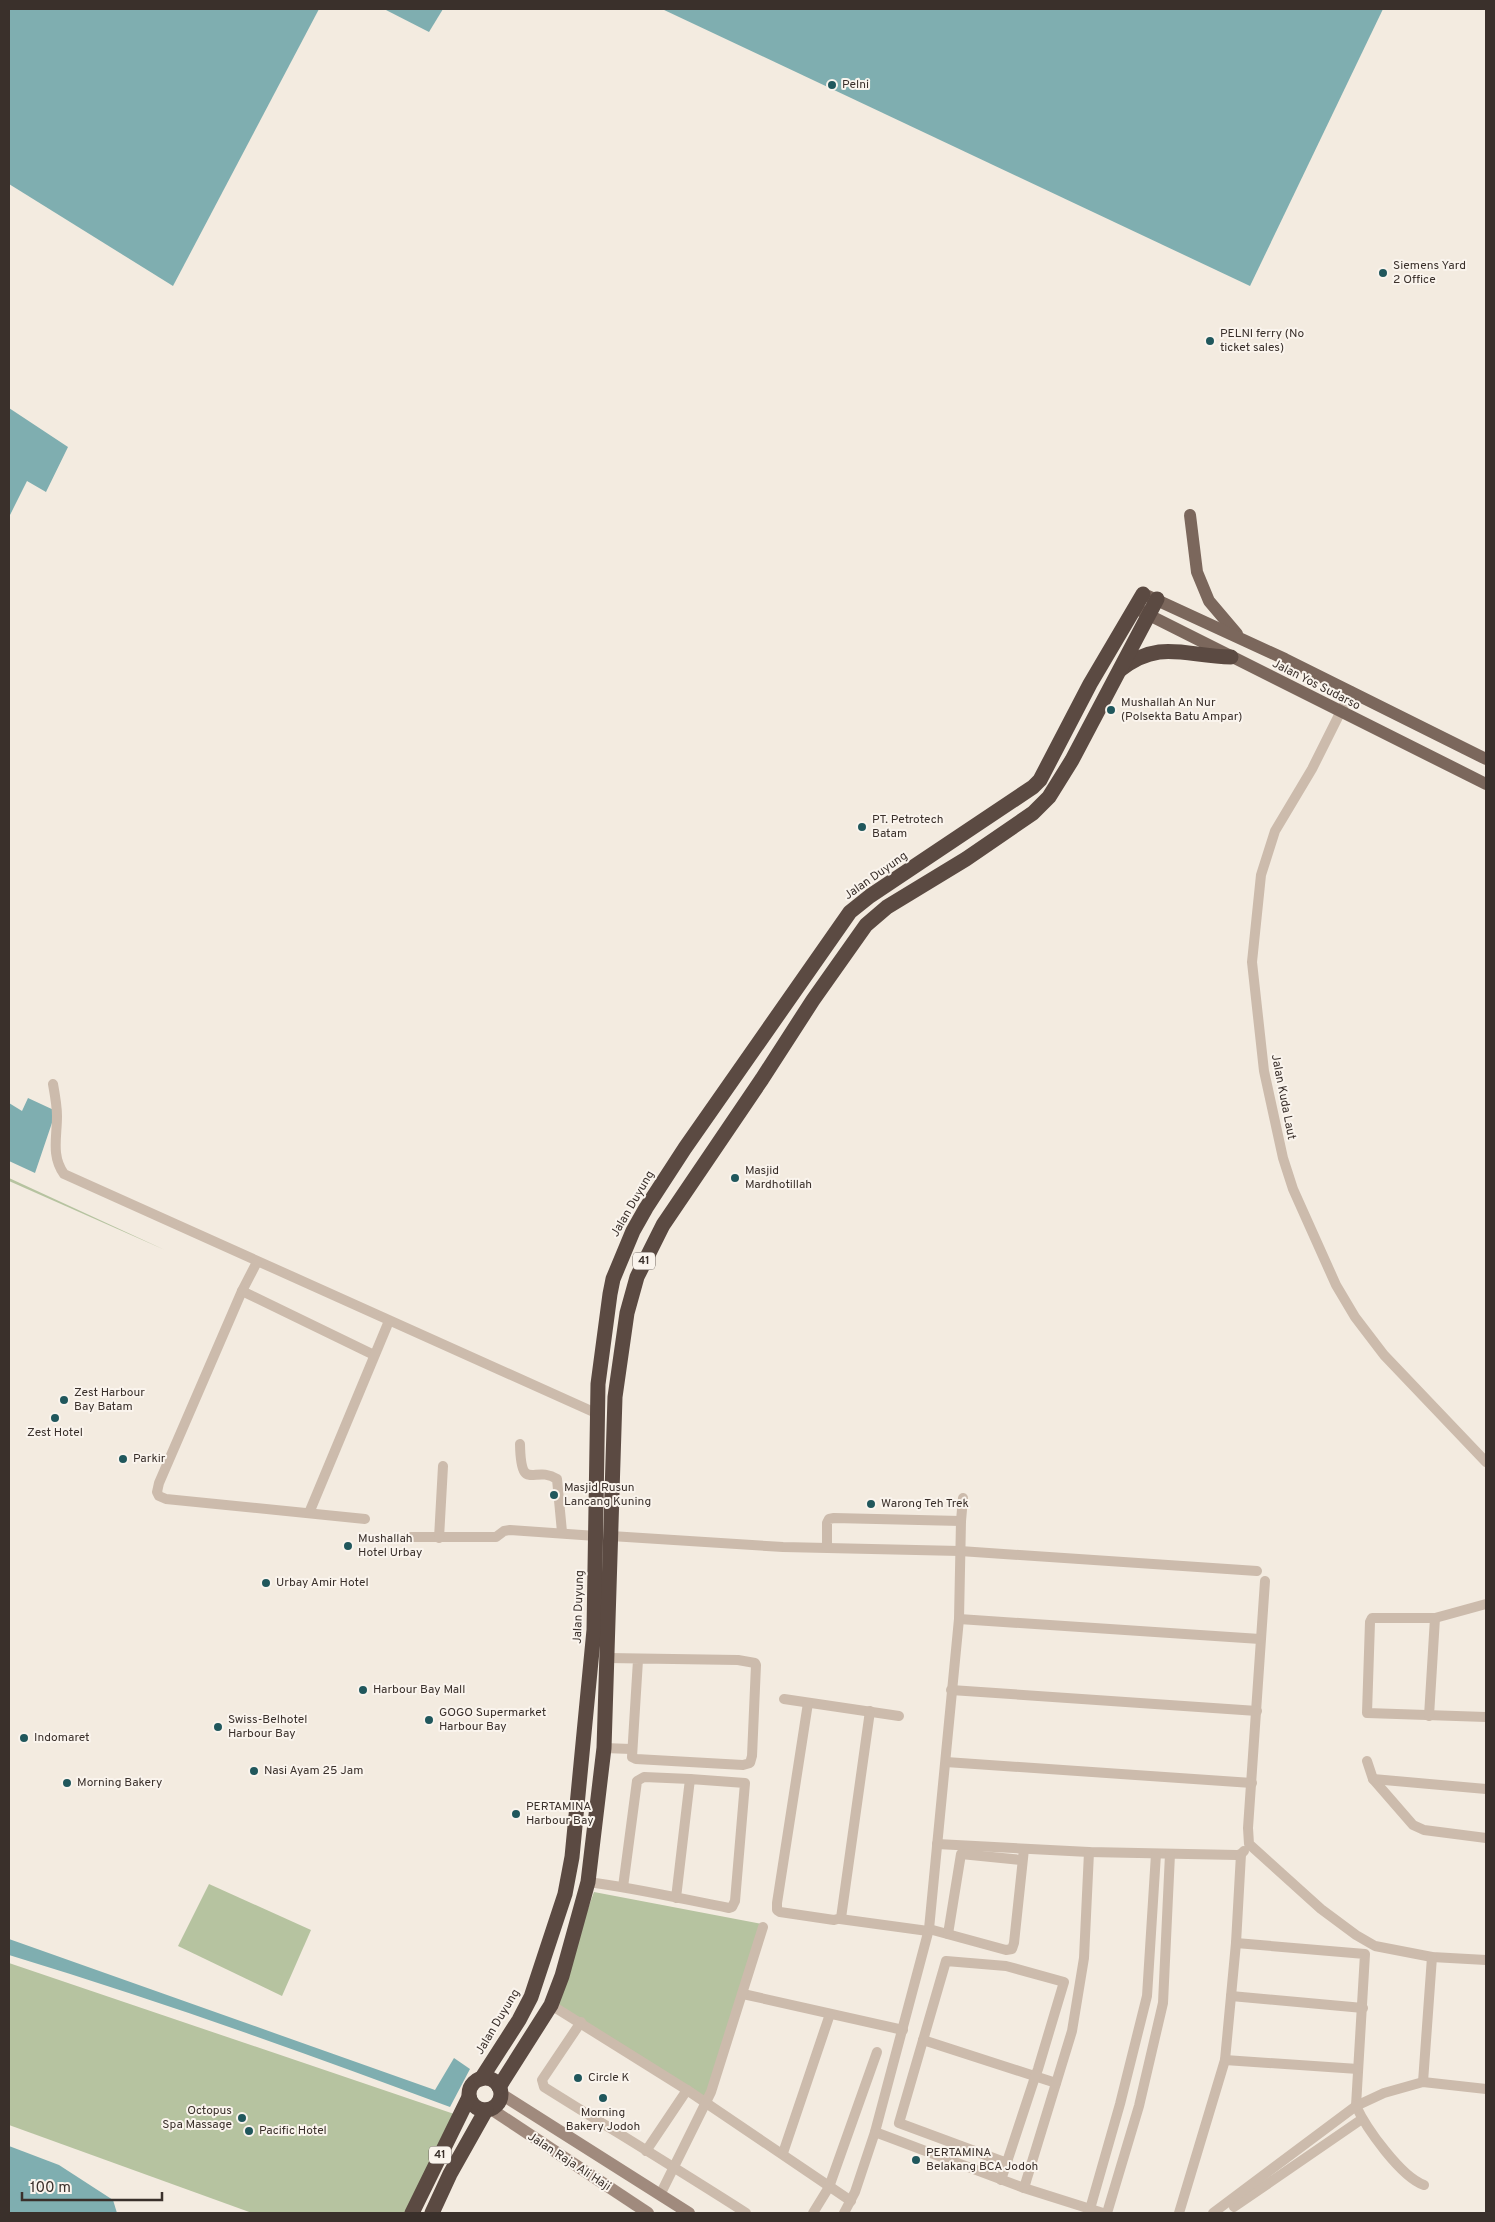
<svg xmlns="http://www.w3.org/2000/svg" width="1495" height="2222" viewBox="0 0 1495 2222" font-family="Overpass,sans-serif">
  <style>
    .green { fill: #b6c3a0 }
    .water { fill: #7faeb0 }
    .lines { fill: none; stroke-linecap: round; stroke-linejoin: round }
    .street { stroke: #ccbbac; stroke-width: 10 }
    .secondary { stroke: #a08a7d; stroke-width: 12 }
    .primary { stroke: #7b675c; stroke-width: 12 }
    .highway { stroke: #5b4a42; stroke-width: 15 }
    .poi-dot { fill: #20575c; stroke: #faf4ed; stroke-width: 2 }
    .labels { text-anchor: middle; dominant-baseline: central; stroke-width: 4; stroke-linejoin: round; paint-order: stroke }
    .shield { fill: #faf4ed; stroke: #746b65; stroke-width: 1 }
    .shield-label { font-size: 11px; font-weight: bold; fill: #3a302b }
    .poi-label { font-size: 12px; fill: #3a302b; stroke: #faf4ed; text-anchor: start }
    .street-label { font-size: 12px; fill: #3a302b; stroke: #faf4ed }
  </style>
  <rect width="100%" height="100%" fill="#f3ebe0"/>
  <g class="green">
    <polygon points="9,1178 165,1250 9,1181"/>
    <polygon points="209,1884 311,1930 282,1996 178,1946"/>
    <polygon points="594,1892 762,1924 706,2100 553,2005"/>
    <polygon points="9,1963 463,2117 416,2213 252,2213 9,2125"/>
  </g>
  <g class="water">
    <polygon points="9,9 319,9 173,286 9,184"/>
    <polygon points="384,9 443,9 429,32"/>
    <polygon points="662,9 1383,9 1250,286"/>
    <polygon points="9,408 68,447 46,492 27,481 9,517"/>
    <polygon points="28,1098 56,1111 35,1173 9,1161 9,1103 22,1111"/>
    <path d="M 9,1939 L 435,2090 L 454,2058 L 470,2069 L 450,2107 C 305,2053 158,2000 9,1955 Z"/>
    <polygon points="9,2146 59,2165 113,2200 117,2213 9,2213"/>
  </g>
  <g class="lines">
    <g class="street">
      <polyline points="1351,691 1312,769 1275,831 1261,875 1252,962 1264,1071 1283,1158 1293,1189 1336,1285 1355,1317 1384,1355 1486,1462"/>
      <path d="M 53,1084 C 55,1095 57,1106 57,1116 C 57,1137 51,1156 64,1174 L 598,1414"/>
      <polyline points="257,1262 242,1291 159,1483 157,1492 159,1496 166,1499 365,1519"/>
      <polyline points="242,1291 374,1355"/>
      <path d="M 520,1444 C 521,1495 534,1464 557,1479 L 562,1532"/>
      <polyline points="309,1513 389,1321"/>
      <polyline points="611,1536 783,1547 960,1551 1257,1571"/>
      <polyline points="408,1537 496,1537 504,1531 510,1530 596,1536"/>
      <polyline points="439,1538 443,1466"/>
      <polyline points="827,1546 827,1523 829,1519 834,1518 961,1521"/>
      <polyline points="1265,1581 1248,1828 1249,1844 1321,1909 1356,1935 1375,1946 1432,1957 1486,1960"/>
      <polyline points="1486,1604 1435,1618 1372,1618 1370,1622 1367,1713 1486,1717"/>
      <polyline points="959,1619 1260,1639"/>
      <polyline points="608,1658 738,1660 755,1663 756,1665 752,1756 750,1763 743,1765 636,1759 632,1757 638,1660"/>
      <polyline points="951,1690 1257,1711"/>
      <polyline points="784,1699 899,1716"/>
      <polyline points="808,1703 777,1903 777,1910 780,1912 834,1920 841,1918 870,1711"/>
      <polyline points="1429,1716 1435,1618"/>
      <polyline points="604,1748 631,1749"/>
      <polyline points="1367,1761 1373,1779 1413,1825 1424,1830 1486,1838"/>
      <polyline points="946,1762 1252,1783"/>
      <polyline points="1373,1779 1486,1789"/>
      <polyline points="937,1844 1089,1852 1237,1855 1241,1854 1244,1851"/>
      <path d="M 588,1882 C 635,1888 682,1899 729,1908 L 732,1907 L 735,1901 L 745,1783 L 690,1779 L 676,1898"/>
      <polyline points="623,1887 637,1781 644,1777 690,1779"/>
      <polyline points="840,1919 928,1931"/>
      <polyline points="929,1929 1006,1950 1012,1949 1014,1943 1024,1849"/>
      <polyline points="948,1934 961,1854 1022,1860"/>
      <path d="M 1236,1943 L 1365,1954 L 1356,2106 C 1366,2128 1401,2177 1424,2185"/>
      <polyline points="743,1994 903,2030"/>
      <polyline points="1231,1996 1363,2008"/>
      <polyline points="551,2005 687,2090 851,2201"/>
      <path d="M 581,2022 L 546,2074 L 542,2080 L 544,2087 C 611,2129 679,2170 746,2213"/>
      <polyline points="923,2040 1056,2083"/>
      <polyline points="1225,2060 1358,2069"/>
      <polyline points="1423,2082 1432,1957"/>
      <polyline points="875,2132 1024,2188 1103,2213"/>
      <polyline points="646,2151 687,2090"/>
      <polyline points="783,2153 830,2014"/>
      <polyline points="1001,2180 1035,2077 1038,2069 1064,1982 1006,1966 946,1961 899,2123 1007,2163"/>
      <polyline points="1024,2188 1072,2031 1084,1958 1089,1852"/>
      <polyline points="660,2195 711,2092 763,1927"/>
      <polyline points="1234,2207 1362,2119"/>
      <polyline points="1090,2209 1120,2104 1147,1996 1156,1854"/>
      <polyline points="813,2213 829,2187 877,2052"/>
      <polyline points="844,2213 855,2192 875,2132 929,1929 959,1619 961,1521 963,1498"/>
      <polyline points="1107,2213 1139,2106 1163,2003 1170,1854"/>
      <polyline points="1179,2213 1225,2060 1236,1943 1241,1854"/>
      <polyline points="1213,2213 1356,2106 1384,2093 1423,2082 1486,2089"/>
    </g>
    <g class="secondary">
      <polyline points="501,2094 689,2213"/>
      <polyline points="491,2109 648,2213"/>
    </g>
    <g class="primary">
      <polyline points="1190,515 1197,572 1209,601 1237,634"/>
      <polyline points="1148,596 1285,659 1486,759"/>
      <polyline points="1135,608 1486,784"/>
    </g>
    <g class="highway">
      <path d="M 1120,670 C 1160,638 1187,657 1231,657"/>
      <circle cx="485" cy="2094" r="16"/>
      <polyline points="481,2079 519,2020 531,1997 565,1894 572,1857 594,1630 598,1384 610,1294 613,1279 633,1231 646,1208 685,1148 850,912 870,896 1033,787 1040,780 1090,684 1143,594"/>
      <polyline points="499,2087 551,2005 562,1976 588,1882 604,1748 615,1397 627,1313 637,1277 663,1225 762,1079 813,1000 866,925 887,907 966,859 1033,813 1049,797 1072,760 1157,599"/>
      <polyline points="412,2213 469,2097"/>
      <polyline points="432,2213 450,2174 486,2110"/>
    </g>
  </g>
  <g class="poi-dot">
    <circle cx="832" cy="85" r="5"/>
    <circle cx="1383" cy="273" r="5"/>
    <circle cx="1210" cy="341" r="5"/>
    <circle cx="1111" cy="710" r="5"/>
    <circle cx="862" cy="827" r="5"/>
    <circle cx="735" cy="1178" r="5"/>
    <circle cx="64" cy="1400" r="5"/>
    <circle cx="55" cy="1418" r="5"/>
    <circle cx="123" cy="1459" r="5"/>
    <circle cx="554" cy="1495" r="5"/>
    <circle cx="871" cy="1504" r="5"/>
    <circle cx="348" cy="1546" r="5"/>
    <circle cx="266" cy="1583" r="5"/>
    <circle cx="363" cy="1690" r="5"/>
    <circle cx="429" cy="1720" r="5"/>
    <circle cx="218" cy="1727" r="5"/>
    <circle cx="24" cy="1738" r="5"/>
    <circle cx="254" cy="1771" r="5"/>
    <circle cx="67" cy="1783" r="5"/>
    <circle cx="516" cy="1814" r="5"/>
    <circle cx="578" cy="2078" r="5"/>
    <circle cx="603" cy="2098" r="5"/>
    <circle cx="242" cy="2118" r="5"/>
    <circle cx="249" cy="2131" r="5"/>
    <circle cx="916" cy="2160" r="5"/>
  </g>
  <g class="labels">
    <g class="shield">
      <rect x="633" y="1252.5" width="22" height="17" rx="4"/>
      <rect x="429" y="2146.5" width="22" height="17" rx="4"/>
    </g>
    <g class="shield-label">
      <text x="644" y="1261">41</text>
      <text x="440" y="2155">41</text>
    </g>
    <g class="poi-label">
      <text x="842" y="85">Pelni</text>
      <text x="1393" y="266">Siemens Yard<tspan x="1393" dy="14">2 Office</tspan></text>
      <text x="1220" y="334">PELNI ferry (No<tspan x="1220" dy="14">ticket sales)</tspan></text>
      <text x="1121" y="703">Mushallah An Nur<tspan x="1121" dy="14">(Polsekta Batu Ampar)</tspan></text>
      <text x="872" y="820">PT. Petrotech<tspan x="872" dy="14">Batam</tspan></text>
      <text x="745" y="1171">Masjid<tspan x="745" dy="14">Mardhotillah</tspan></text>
      <text x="74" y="1393">Zest Harbour<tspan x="74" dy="14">Bay Batam</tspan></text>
      <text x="55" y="1433" text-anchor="middle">Zest Hotel</text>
      <text x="133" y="1459">Parkir</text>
      <text x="564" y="1488">Masjid Rusun<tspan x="564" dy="14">Lancang Kuning</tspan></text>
      <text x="881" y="1504">Warong Teh Trek</text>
      <text x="358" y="1539">Mushallah<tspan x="358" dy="14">Hotel Urbay</tspan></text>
      <text x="276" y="1583">Urbay Amir Hotel</text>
      <text x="373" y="1690">Harbour Bay Mall</text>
      <text x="439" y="1713">GOGO Supermarket<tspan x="439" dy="14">Harbour Bay</tspan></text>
      <text x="228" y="1720">Swiss-Belhotel<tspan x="228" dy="14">Harbour Bay</tspan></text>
      <text x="34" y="1738">Indomaret</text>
      <text x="264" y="1771">Nasi Ayam 25 Jam</text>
      <text x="77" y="1783">Morning Bakery</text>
      <text x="526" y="1807">PERTAMINA<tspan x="526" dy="14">Harbour Bay</tspan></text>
      <text x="588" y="2078">Circle K</text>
      <text x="232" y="2111" text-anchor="end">Octopus<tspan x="232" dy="14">Spa Massage</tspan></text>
      <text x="603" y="2113" text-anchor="middle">Morning<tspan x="603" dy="14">Bakery Jodoh</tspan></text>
      <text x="259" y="2131">Pacific Hotel</text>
      <text x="926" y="2153">PERTAMINA<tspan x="926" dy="14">Belakang BCA Jodoh</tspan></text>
    </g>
    <g class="street-label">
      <text transform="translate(1316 685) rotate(27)">Jalan Yos Sudarso</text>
      <text transform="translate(876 876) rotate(-35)">Jalan Duyung</text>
      <text transform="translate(1283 1097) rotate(79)">Jalan Kuda Laut</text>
      <text transform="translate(633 1204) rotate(-60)">Jalan Duyung</text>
      <text transform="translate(579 1607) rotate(-88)">Jalan Duyung</text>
      <text transform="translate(498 2022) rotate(-59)">Jalan Duyung</text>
      <text transform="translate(569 2162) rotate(33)">Jalan Raja Ali Haji</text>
    </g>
  </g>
  <rect width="1495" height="2222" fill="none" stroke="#3a302b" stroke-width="20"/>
  <path d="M22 2192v8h140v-8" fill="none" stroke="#3a302b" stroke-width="2.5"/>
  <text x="30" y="2192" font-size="15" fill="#3a302b" stroke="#faf4ed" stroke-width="4" paint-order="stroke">100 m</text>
</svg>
